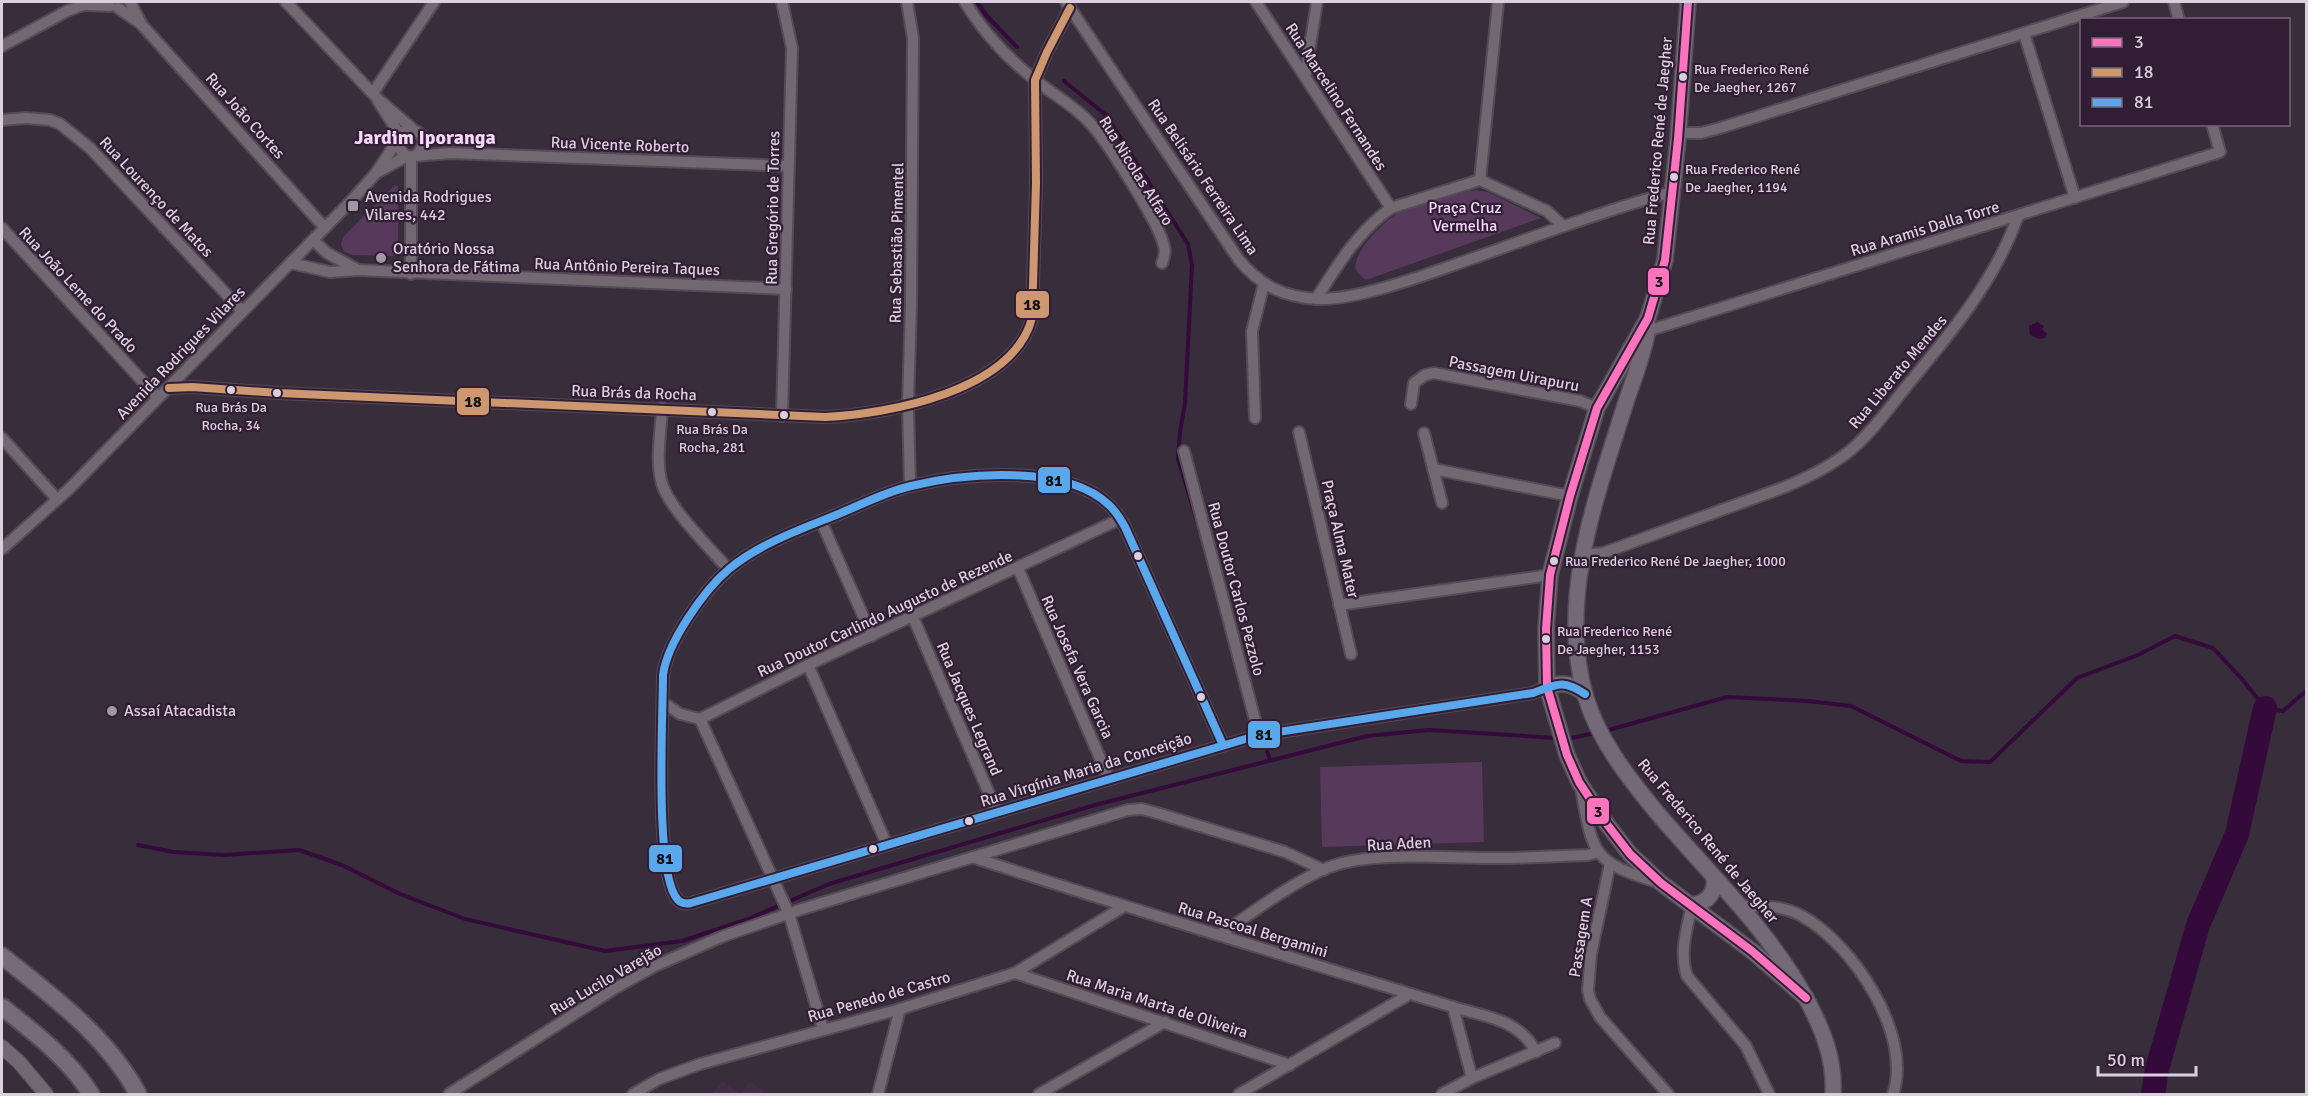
<svg xmlns="http://www.w3.org/2000/svg" width="2308" height="1096" viewBox="0 0 2308 1096" font-family="Signika,sans-serif">
  <style>
    .built { fill: #432c47 }
    .green { fill: #56395b }
    .water { fill: #340a3b }
    .lines { fill: none; stroke-linecap: round; stroke-linejoin: round }
    .stream { stroke: #340a3b; stroke-width: 4 }
    .river { stroke: #340a3b; stroke-width: 24 }
    .minor-casing { stroke: #544b56; stroke-width: 14 }
    .tertiary-casing { stroke: #544b56; stroke-width: 16 }
    .secondary-casing { stroke: #544b56; stroke-width: 18 }
    .primary-casing { stroke: #544b56; stroke-width: 20 }
    .minor { stroke: #716872; stroke-width: 10 }
    .tertiary { stroke: #716872; stroke-width: 14 }
    .secondary { stroke: #746976; stroke-width: 15 }
    .primary { stroke: #766b78; stroke-width: 16 }
    .bus-1-casing { stroke: #311e35; stroke-width: 12 }
    .bus-2-casing { stroke: #311e35; stroke-width: 12 }
    .bus-3-casing { stroke: #311e35; stroke-width: 12 }
    .bus-1 { stroke: #fc73be; stroke-width: 8 }
    .bus-2 { stroke: #cd976f; stroke-width: 8 }
    .bus-3 { stroke: #5aa8eb; stroke-width: 8 }
    .bus-dot { fill: #dbcedd; stroke: #311e35; stroke-width: 2 }
    .poi-dot { fill: #a296a4; stroke: #311e35; stroke-width: 2 }
    .labels { text-anchor: middle; dominant-baseline: central; stroke-width: 4.5; stroke-linejoin: round; paint-order: stroke }
    .bus-label { font-size: 14px; fill: #dbcedd; stroke: #311e35; text-anchor: start }
    .street-label { font-size: 16px; fill: #dbcedd; stroke: #311e35 }
    .poi-label { font-size: 16px; fill: #dbcedd; stroke: #311e35; text-anchor: start }
    .park-label { font-size: 16px; fill: #f3d8f8; stroke: #311e35 }
    .quarter-label { font-size: 20px; font-weight: bold; fill: #f7d7fc; stroke: #311e35 }
    .line-badge { stroke: #311e35; stroke-width: 2 }
    .pale-badge-label { font-size: 16px; text-anchor: middle; font-weight: bold; fill: #111 }
  </style>
  <rect width="100%" height="100%" fill="#382d3a"/>
  <polygon class="built" points="722,1081 741,1094 750,1081 765,1092 763,1094 712,1094"/>
  <g class="green">
    <polygon points="395,185 398,187 398,256 352,255 344,251 341,245 343,237"/>
    <path d="M 1475,190 L 1488,192 L 1541,218 L 1366,280 C 1362,277 1358,274 1356,270 C 1351,254 1382,223 1395,215 C 1412,206 1455,193 1475,190 Z"/>
    <polygon points="1482,762 1484,842 1322,847 1320,767"/>
  </g>
  <polygon class="water" points="2037,322 2044,326 2042,329 2047,334 2045,338 2039,339 2030,335 2029,326"/>
  <g class="lines">
    <g class="stream">
      <polyline points="977,2 987,16 1017,47"/>
      <polyline points="1064,81 1106,115 1188,244 1192,265 1185,403 1180,432 1178,459 1198,524"/>
      <polyline points="1605,731 1727,697 1808,701 1851,706 1961,761 1990,762 2077,678 2138,655 2175,636 2213,648 2242,679 2265,708 2283,711 2306,691"/>
      <polyline points="1262,735 1270,760"/>
      <polyline points="1567,739 1595,733"/>
      <polyline points="138,845 173,852 224,855 299,850 342,865 400,894 465,919 605,951 682,941 748,919 829,884 1095,805 1367,736 1429,730 1556,738"/>
    </g>
    <polyline class="river" points="2153,1094 2157,1069 2198,925 2237,834 2265,708"/>
    <defs>
      <g id="minor">
        <polyline points="130,2 142,25 325,228"/>
        <polyline points="286,2 377,98 414,130"/>
        <polyline points="907,2 913,38 911,304 908,405 910,486"/>
        <path d="M 965,2 C 983,32 1009,60 1038,82 C 1054,95 1074,106 1088,121 C 1106,139 1159,223 1164,246 C 1166,252 1164,258 1162,263"/>
        <path d="M 1066,2 L 1239,260 C 1261,286 1283,297 1318,299 C 1359,300 1428,274 1468,260 C 1536,236 1603,211 1672,192"/>
        <polyline points="1256,2 1391,208"/>
        <polyline points="2174,2 2179,20"/>
        <polyline points="84,5 110,6"/>
        <polyline points="118,8 140,23"/>
        <polyline points="2024,33 2075,198"/>
        <polyline points="2,46 67,11 91,2"/>
        <polyline points="1305,77 1317,2"/>
        <polyline points="373,93 434,2"/>
        <polyline points="378,101 400,135"/>
        <polyline points="2,120 26,118 50,120 60,124 90,148 242,311"/>
        <polyline points="1678,133 1701,133 1720,128 2123,2"/>
        <polyline points="415,156 450,153 788,166"/>
        <polyline points="411,157 411,274"/>
        <polyline points="376,173 407,156"/>
        <polyline points="1480,180 1498,2"/>
        <polyline points="2,228 158,398"/>
        <polyline points="313,240 327,253 358,270"/>
        <polyline points="290,263 330,272 358,270 786,289"/>
        <path d="M 1316,299 C 1337,266 1358,231 1391,208 L 1480,180 L 1547,211 L 1563,226"/>
        <polyline points="1644,332 2220,152 2212,124"/>
        <path d="M 169,388 L 192,387 L 279,393 L 825,417 C 889,414 1013,391 1032,318 L 1036,183 L 1035,80 L 1047,52 L 1070,8"/>
        <polyline points="1411,404 1414,383 1425,375 1434,373 1580,401 1597,408"/>
        <path d="M 662,408 C 661,432 655,460 662,484 C 669,508 711,549 728,569"/>
        <polyline points="782,416 792,48 782,2"/>
        <polyline points="1255,418 1252,331 1264,284"/>
        <polyline points="1299,432 1351,654"/>
        <polyline points="1424,433 1442,503"/>
        <polyline points="2,438 57,499"/>
        <polyline points="1184,451 1259,735"/>
        <polyline points="1433,469 1570,496"/>
        <polyline points="821,521 872,636"/>
        <path d="M 2,549 L 69,489 L 353,199 L 376,173 L 403,132 C 414,127 423,132 424,144 L 418,154 L 411,157 L 403,154 L 397,143"/>
        <path d="M 1582,555 L 1603,553 L 1785,487 C 1809,477 1832,466 1852,449 C 1873,431 1889,408 1906,387 C 1950,334 1995,281 2018,216"/>
        <polyline points="1018,568 1109,779"/>
        <polyline points="1339,605 1550,575"/>
        <polyline points="913,617 997,812"/>
        <polyline points="808,665 887,845"/>
        <polyline points="664,703 680,714 700,719 808,665 1120,519"/>
        <polyline points="700,719 789,914 823,1029"/>
        <path d="M 1223,745 L 1125,527 C 1121,520 1116,511 1109,505 C 1066,464 965,473 911,486 C 884,492 857,507 831,517 C 796,531 758,545 729,569 C 704,590 667,643 663,675 C 663,714 654,876 678,900 C 682,904 686,904 691,903 L 1259,735 L 1533,693 L 1547,687"/>
        <path d="M 1581,789 C 1593,854 1592,862 1657,882"/>
        <path d="M 975,858 C 1134,910 1293,958 1453,1007 L 1472,1078"/>
        <polyline points="1610,864 1591,954 1588,990 1590,999 1600,1017 1668,1094"/>
        <path d="M 1692,905 C 1687,928 1679,953 1687,976 L 1746,1046 L 1769,1094"/>
        <path d="M 1739,906 C 1760,906 1783,905 1802,916 C 1853,944 1913,1035 1893,1094"/>
        <path d="M 1221,934 C 1253,912 1286,887 1322,870 C 1369,849 1444,859 1496,858 C 1526,858 1557,856 1588,855 L 1598,852"/>
        <polyline points="1015,973 1290,1065"/>
        <path d="M 1453,1007 C 1486,1017 1519,1019 1536,1052"/>
        <polyline points="449,1094 612,990 655,966 721,937 802,909 1128,810 1142,809 1157,813 1285,852 1324,870"/>
        <polyline points="633,1094 659,1079 700,1064 900,1009 1015,973 1123,907"/>
        <polyline points="878,1094 900,1009"/>
        <polyline points="1039,1094 1165,1022"/>
        <polyline points="1239,1094 1410,994"/>
        <polyline points="1442,1094 1472,1078 1555,1043"/>
      </g>
      <polyline id="tertiary" points="2,1047 19,1062 46,1094"/>
      <g id="secondary">
        <polyline points="1688,2 1678,139 1665,260 1648,318 1597,408 1570,496 1550,575 1546,629 1547,687 1567,755 1579,782 1606,823 1630,854 1661,883 1752,951 1806,998"/>
        <path d="M 1648,327 C 1646,349 1632,383 1625,405 C 1596,498 1557,600 1586,698 C 1599,740 1627,776 1654,809 C 1706,871 1768,928 1807,1000 C 1823,1030 1835,1060 1833,1094"/>
        <path d="M 1547,687 C 1563,681 1572,684 1585,694"/>
        <path d="M 1692,905 C 1708,903 1716,893 1714,877"/>
      </g>
      <g id="primary">
        <path d="M 2,956 C 52,996 107,1036 138,1094"/>
        <path d="M 2,1007 C 34,1032 69,1059 91,1094"/>
      </g>
    </defs>
    <use href="#minor" class="minor-casing"/>
    <use href="#tertiary" class="tertiary-casing"/>
    <use href="#secondary" class="secondary-casing"/>
    <use href="#primary" class="primary-casing"/>
    <use href="#minor" class="minor"/>
    <use href="#tertiary" class="tertiary"/>
    <use href="#secondary" class="secondary"/>
    <use href="#primary" class="primary"/>
    <defs>
      <polyline id="bus-1" points="1688,2 1678,139 1665,260 1648,318 1597,408 1570,496 1550,575 1546,629 1547,687 1567,755 1579,782 1606,823 1630,854 1661,883 1752,951 1806,998"/>
      <path id="bus-2" d="M 169,388 L 192,387 L 279,393 L 825,417 C 889,414 1013,391 1032,318 L 1036,183 L 1035,80 L 1047,52 L 1070,8"/>
      <path id="bus-3" d="M 1223,745 L 1125,527 C 1121,520 1116,511 1109,505 C 1066,464 965,473 911,486 C 884,492 857,507 831,517 C 796,531 758,545 729,569 C 704,590 667,643 663,675 C 663,714 654,876 678,900 C 682,904 686,904 691,903 L 1259,735 L 1533,693 C 1557,684 1563,679 1585,694"/>
    </defs>
    <use href="#bus-1" class="bus-1-casing"/>
    <use href="#bus-2" class="bus-2-casing"/>
    <use href="#bus-3" class="bus-3-casing"/>
    <use href="#bus-1" class="bus-1"/>
    <use href="#bus-2" class="bus-2"/>
    <use href="#bus-3" class="bus-3"/>
  </g>
  <g class="bus-dot">
    <circle cx="1683" cy="77" r="5"/>
    <circle cx="1674" cy="177" r="5"/>
    <circle cx="231" cy="390" r="5"/>
    <circle cx="277" cy="393" r="5"/>
    <circle cx="712" cy="412" r="5"/>
    <circle cx="784" cy="415" r="5"/>
    <circle cx="1138" cy="556" r="5"/>
    <circle cx="1554" cy="561" r="5"/>
    <circle cx="1546" cy="639" r="5"/>
    <circle cx="1201" cy="697" r="5"/>
    <circle cx="969" cy="821" r="5"/>
    <circle cx="873" cy="849" r="5"/>
  </g>
  <g class="poi-dot">
    <rect x="347" y="200" width="12" height="12" rx="3"/>
    <circle cx="381" cy="258" r="6"/>
    <circle cx="112" cy="711" r="6"/>
  </g>
  <g class="labels">
    <g class="bus-label">
      <text x="1694" y="69">Rua Frederico René<tspan x="1694" dy="18">De Jaegher, 1267</tspan></text>
      <text x="1685" y="169">Rua Frederico René<tspan x="1685" dy="18">De Jaegher, 1194</tspan></text>
      <text x="231" y="407" text-anchor="middle">Rua Brás Da<tspan x="231" dy="18">Rocha, 34</tspan></text>
      <text x="712" y="429" text-anchor="middle">Rua Brás Da<tspan x="712" dy="18">Rocha, 281</tspan></text>
      <text x="1565" y="561">Rua Frederico René De Jaegher, 1000</text>
      <text x="1557" y="631">Rua Frederico René<tspan x="1557" dy="18">De Jaegher, 1153</tspan></text>
    </g>
    <g class="street-label">
      <text transform="translate(1336 97) rotate(57)">Rua Marcelino Fernandes</text>
      <text transform="translate(245 116) rotate(48)">Rua João Cortes</text>
      <text transform="translate(1658 141) rotate(-85)">Rua Frederico René de Jaegher</text>
      <text transform="translate(620 145) rotate(2)">Rua Vicente Roberto</text>
      <text transform="translate(1136 171) rotate(58)">Rua Nicolas Alfaro</text>
      <text transform="translate(1203 177) rotate(56)">Rua Belisário Ferreira Lima</text>
      <text transform="translate(156 197) rotate(47)">Rua Lourenço de Matos</text>
      <text transform="translate(773 208) rotate(-89)">Rua Gregório de Torres</text>
      <text transform="translate(1925 229) rotate(-17)">Rua Aramis Dalla Torre</text>
      <text transform="translate(897 243) rotate(-89)">Rua Sebastião Pimentel</text>
      <text transform="translate(627 267) rotate(2)">Rua Antônio Pereira Taques</text>
      <text transform="translate(78 290) rotate(47)">Rua João Leme do Prado</text>
      <text transform="translate(181 353) rotate(-46)">Avenida Rodrigues Vilares</text>
      <text transform="translate(1898 372) rotate(-50)">Rua Liberato Mendes</text>
      <text transform="translate(1514 374) rotate(11)">Passagem Uirapuru</text>
      <text transform="translate(634 393) rotate(2)">Rua Brás da Rocha</text>
      <text transform="translate(1340 539) rotate(77)">Praça Alma Mater</text>
      <text transform="translate(1236 589) rotate(75)">Rua Doutor Carlos Pezzolo</text>
      <text transform="translate(885 614) rotate(-25)">Rua Doutor Carlindo Augusto de Rezende</text>
      <text transform="translate(1077 667) rotate(66)">Rua Josefa Vera Garcia</text>
      <text transform="translate(969 709) rotate(67)">Rua Jacques Legrand</text>
      <text transform="translate(1086 770) rotate(-17)">Rua Virgínia Maria da Conceição</text>
      <text transform="translate(1708 841) rotate(50)">Rua Frederico René de Jaegher</text>
      <text transform="translate(1399 844) rotate(-3)">Rua Aden</text>
      <text transform="translate(1253 930) rotate(17)">Rua Pascoal Bergamini</text>
      <text transform="translate(1581 937) rotate(-81)">Passagem A</text>
      <text transform="translate(606 980) rotate(-30)">Rua Lucilo Varejão</text>
      <text transform="translate(879 997) rotate(-16)">Rua Penedo de Castro</text>
      <text transform="translate(1157 1004) rotate(18)">Rua Maria Marta de Oliveira</text>
    </g>
    <g class="poi-label">
      <text x="365" y="197">Avenida Rodrigues<tspan x="365" dy="18">Vilares, 442</tspan></text>
      <text x="393" y="249">Oratório Nossa<tspan x="393" dy="18">Senhora de Fátima</tspan></text>
      <text x="124" y="711">Assaí Atacadista</text>
    </g>
    <g class="park-label">
      <text x="1465" y="208">Praça Cruz<tspan x="1465" dy="18">Vermelha</tspan></text>
    </g>
    <g class="quarter-label">
      <text x="425" y="137">Jardim Iporanga</text>
    </g>
  </g>
  <g class="line-badge">
    <rect x="1647" y="267" width="23" height="29" rx="6" fill="#fc73be"/>
    <rect x="1015" y="290" width="35" height="29" rx="6" fill="#cd976f"/>
    <rect x="456" y="387" width="34" height="29" rx="6" fill="#cd976f"/>
    <rect x="1037" y="466" width="34" height="28" rx="6" fill="#5aa8eb"/>
    <rect x="1247" y="720" width="34" height="29" rx="6" fill="#5aa8eb"/>
    <rect x="1586" y="797" width="24" height="28" rx="6" fill="#fc73be"/>
    <rect x="648" y="844" width="35" height="29" rx="6" fill="#5aa8eb"/>
  </g>
  <g class="pale-badge-label">
    <text x="1659" y="287">3</text>
    <text x="1032" y="310">18</text>
    <text x="473" y="407">18</text>
    <text x="1054" y="486">81</text>
    <text x="1264" y="740">81</text>
    <text x="1598" y="817">3</text>
    <text x="665" y="864">81</text>
  </g>
  <rect width="2308" height="1096" fill="none" stroke="#dbcedd" stroke-width="6"/>
  <rect x="2080" y="18" width="210" height="108" fill="#311e35" stroke="#756478" stroke-width="1.5"/>
  <rect x="2092" y="38" width="30" height="9" fill="#fc73be" stroke="#756478" stroke-width="1.5"/>
  <text x="2134" y="48" font-size="18" fill="#dbcedd">3</text>
  <rect x="2092" y="68" width="30" height="9" fill="#cd976f" stroke="#756478" stroke-width="1.5"/>
  <text x="2134" y="78" font-size="18" fill="#dbcedd">18</text>
  <rect x="2092" y="98" width="30" height="9" fill="#5aa8eb" stroke="#756478" stroke-width="1.5"/>
  <text x="2134" y="108" font-size="18" fill="#dbcedd">81</text>
  <path d="M2098 1066v9h98v-9" fill="none" stroke="#dbcedd" stroke-width="3"/>
  <text x="2107" y="1066" font-size="18" fill="#dbcedd" stroke="#311e35" stroke-width="4.5" paint-order="stroke">50 m</text>
</svg>
